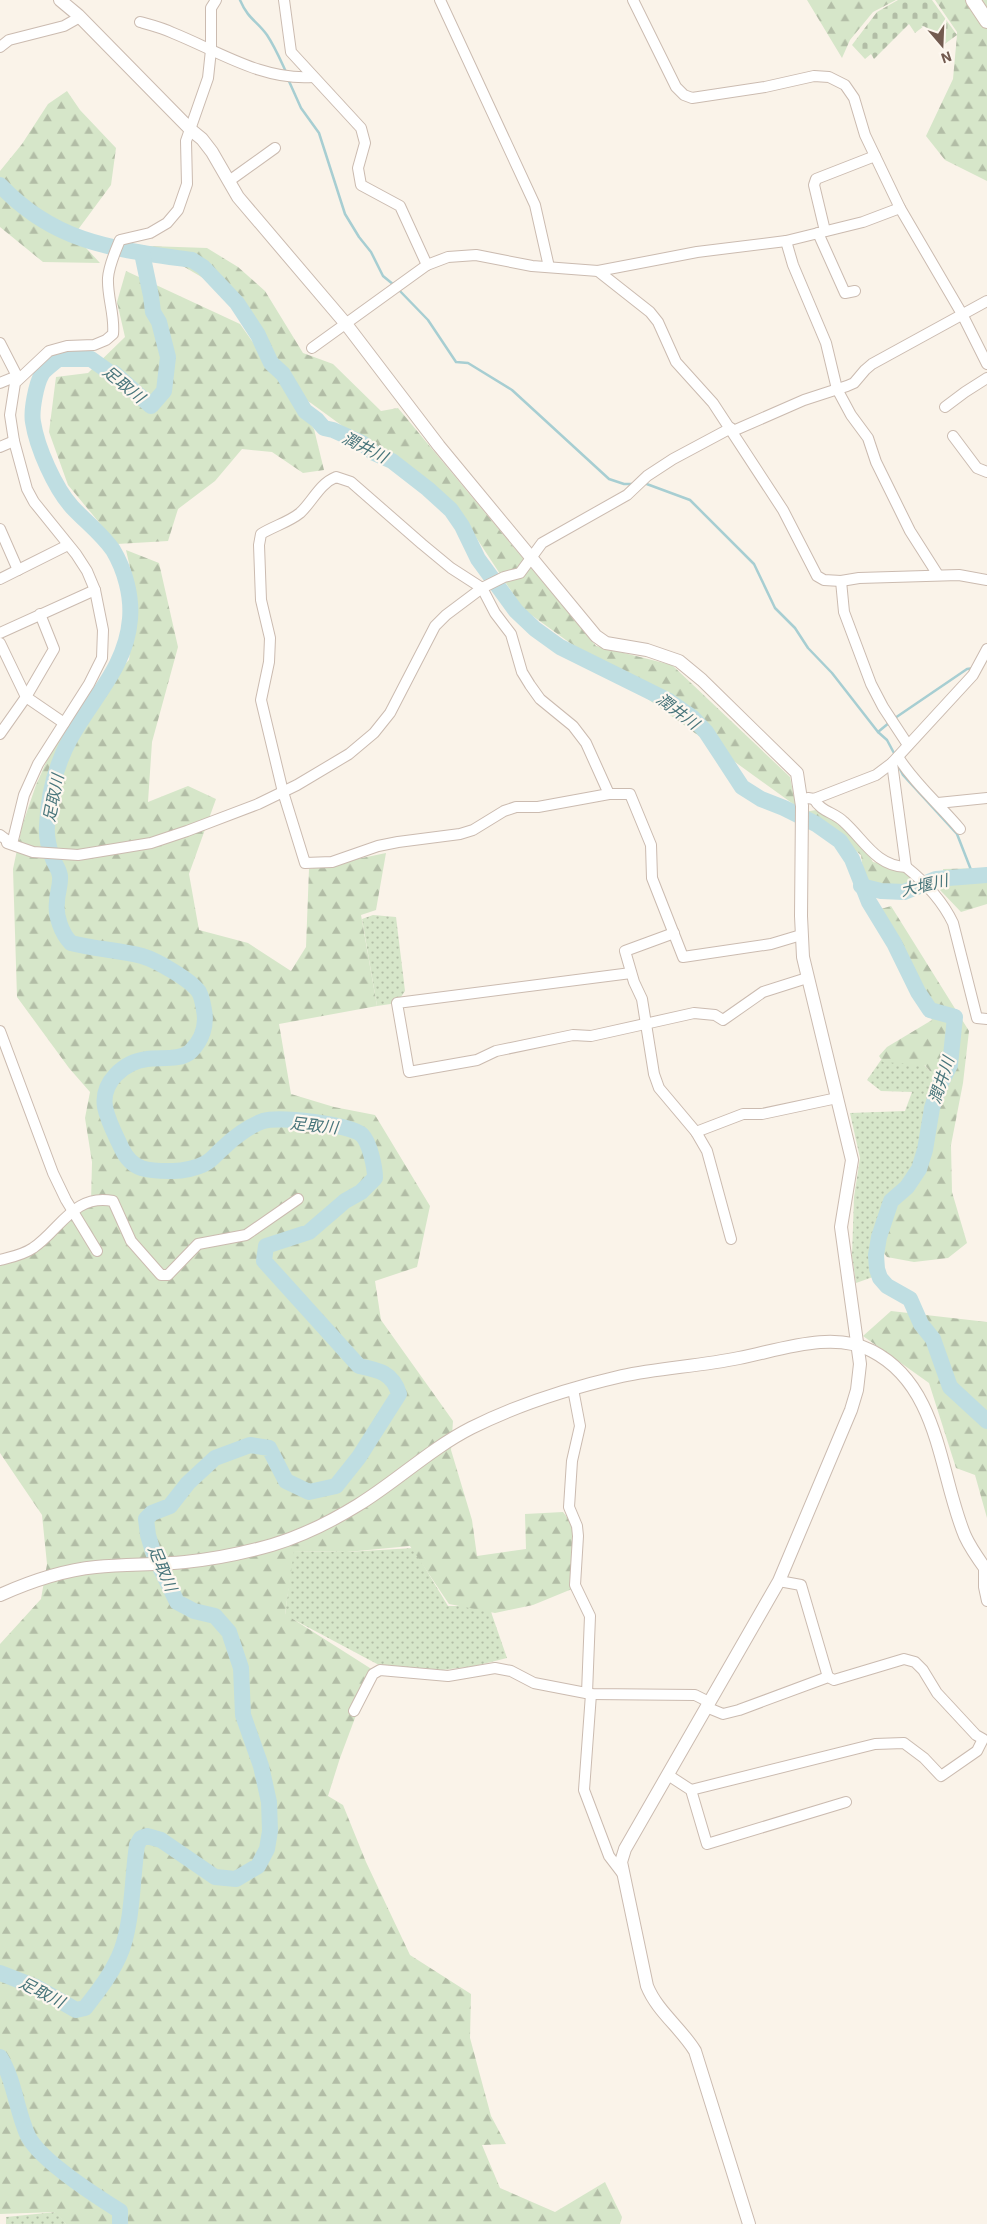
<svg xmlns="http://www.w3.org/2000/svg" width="987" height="2224" viewBox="0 0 987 2224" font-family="'IBM Plex Sans','Noto Sans JP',sans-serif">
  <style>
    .grass { fill: url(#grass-dots) }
    .forest { fill: url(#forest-firs) }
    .cemetery { fill: url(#cemetery-stones) }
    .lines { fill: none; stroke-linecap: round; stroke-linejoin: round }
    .stream { stroke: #a7ced2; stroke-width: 2.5 }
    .river { stroke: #bfdee2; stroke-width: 16 }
    .minor-casing { stroke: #cbbbb0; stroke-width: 12 }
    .tertiary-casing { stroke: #cbbbb0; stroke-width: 14 }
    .secondary-casing { stroke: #cdbbae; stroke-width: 16 }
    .minor { stroke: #fff; stroke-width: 10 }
    .tertiary { stroke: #fff; stroke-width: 12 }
    .secondary { stroke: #fff; stroke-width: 14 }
    .labels { text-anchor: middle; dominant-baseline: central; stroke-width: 4.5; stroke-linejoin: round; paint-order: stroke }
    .water-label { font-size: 16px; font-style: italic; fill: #48757b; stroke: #fdf7ef }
  </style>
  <defs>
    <pattern id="grass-dots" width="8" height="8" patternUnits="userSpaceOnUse" patternTransform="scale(1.25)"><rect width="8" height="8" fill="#d6e6c9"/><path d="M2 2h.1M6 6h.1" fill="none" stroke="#b2bda6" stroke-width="1.8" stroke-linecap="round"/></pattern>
    <pattern id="forest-firs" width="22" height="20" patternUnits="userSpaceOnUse" patternTransform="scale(1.25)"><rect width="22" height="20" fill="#d6e6c9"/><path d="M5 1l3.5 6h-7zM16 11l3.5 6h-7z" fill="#b2bda6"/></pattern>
    <pattern id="cemetery-stones" width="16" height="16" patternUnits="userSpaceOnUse" patternTransform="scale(1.25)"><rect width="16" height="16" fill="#d6e6c9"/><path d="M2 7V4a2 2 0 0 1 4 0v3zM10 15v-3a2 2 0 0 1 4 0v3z" fill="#b2bda6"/></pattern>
  </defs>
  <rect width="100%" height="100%" fill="#faf3e9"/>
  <g class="grass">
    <polygon points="373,915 396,917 405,991 397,1003 377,1006 362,919"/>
    <polygon points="881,1060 921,1061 933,1075 924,1153 879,1240 873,1277 856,1283 852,1256 854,1197 860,1158 850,1113 905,1111 912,1092 881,1091 867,1080"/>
    <polygon points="413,1548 448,1606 473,1606 490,1609 507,1658 475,1666 442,1670 379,1665 285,1615 293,1551 347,1552"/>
    <polygon points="56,2212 66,2224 6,2224 6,2217"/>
  </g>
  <g class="forest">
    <polygon points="807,0 896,0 873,12 850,40 842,58"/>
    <polygon points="935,0 987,0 987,181 945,160 926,136 953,79 957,35 957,32"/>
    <polygon points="67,91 80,110 116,148 111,185 74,235 100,263 43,262 0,227 0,171 22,144 48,104"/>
    <polygon points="149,246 207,248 238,267 265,291 303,353 333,364 381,411 398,408 596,646 672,665 790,777 796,806 523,609 468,525 407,473 293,390 215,285"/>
    <polygon points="126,271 240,324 314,429 324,470 303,473 272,452 242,449 215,481 178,509 168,541 117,544 68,485 49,432 56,377 88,373 125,337 117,302"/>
    <polygon points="126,550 159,563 178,647 152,742 148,802 188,786 216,799 189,874 199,930 248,943 291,971 306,947 309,869 386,853 376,910 361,915 377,1006 279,1024 291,1094 334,1107 375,1115 430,1206 417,1267 375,1281 381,1320 453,1421 451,1450 472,1520 477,1556 526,1549 525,1514 563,1512 574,1526 572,1589 533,1605 495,1613 449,1604 410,1546 347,1552 294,1551 285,1614 373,1670 340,1758 328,1796 343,1805 366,1862 410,1955 471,1994 470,2038 491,2116 506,2144 482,2145 500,2188 555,2212 605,2182 622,2217 620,2224 66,2224 55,2212 0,2214 0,1644 41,1599 47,1564 42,1515 0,1453 0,1259 53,1234 91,1203 92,1162 85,1118 90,1092 69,1068 17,997 13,869 22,826 36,785 49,756 73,716 129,660 137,598"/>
    <path d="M 816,810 C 845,818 858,838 873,862 L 899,869 L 922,885 L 921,894 C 904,900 887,899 870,893 L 864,877 L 861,855 L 804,812 Z"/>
    <polygon points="987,868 987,904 961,912 940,890 945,880 943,869"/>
    <path d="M 891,906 L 969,1031 L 963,1083 L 951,1145 L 952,1192 L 967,1243 L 948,1258 L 914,1262 L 887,1257 L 878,1246 L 883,1204 C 891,1198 902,1191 907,1183 C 921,1162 933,1101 933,1075 L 925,1065 L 883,1062 L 879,1056 L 887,1047 L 932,1020 L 902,972 L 874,911 Z"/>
    <polygon points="891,1311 987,1322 987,1518 975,1475 956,1468 929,1383 863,1336"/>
  </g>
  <polygon class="cemetery" points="898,0 932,0 957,35 942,46 924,26 915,33 909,24 874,59 871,54 865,59 852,45 877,12"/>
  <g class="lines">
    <g class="stream">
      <path d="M 240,0 C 248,19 257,21 267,35 C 275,47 280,59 286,72"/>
      <polyline points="288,79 301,108 319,133 345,214 359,237 371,252 383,276 394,285"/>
      <polyline points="398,289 428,320 456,362 468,363 512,390 609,479 624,484 633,484"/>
      <polyline points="644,483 690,500 754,564 775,608 795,628 808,648 832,673 878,732 887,740 895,755"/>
      <polyline points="895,718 967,669 974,668"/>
      <polyline points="878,732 890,722"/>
      <polyline points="899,767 903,775 957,834 973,875"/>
    </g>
    <g class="river">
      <path d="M 0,185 C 56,244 115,249 192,260 L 203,267 L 237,303 L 258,335 L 271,363 L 283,374 L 305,411 L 317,420 L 324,428 L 333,430 L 362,443 L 374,453 L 392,461 L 428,489 L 451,510 L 462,526 L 478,559 L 516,611 L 535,629 L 560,647 L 669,701 L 692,717 L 706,732 L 742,787 L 761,799 L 784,808 L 816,824 L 840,841 L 852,859 L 869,902 L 894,943 L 918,992 L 930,1010 L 955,1017 L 950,1065 L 939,1087 L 932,1108 L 925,1150 L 919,1169 L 907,1187 L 891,1201 L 879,1237 L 876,1255 L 877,1269 L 880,1278 L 887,1286 L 910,1299 L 921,1324 L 933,1339 L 950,1387 L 987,1421"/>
      <polyline points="861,886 881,891 904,892 936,879 987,875"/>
      <path d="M 0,1973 L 36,1987 L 76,2010 L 85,2008 C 99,1990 114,1971 122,1949 C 133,1917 132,1879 137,1845 L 141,1838 L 147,1836 L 161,1840 L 215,1877 L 236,1879 L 258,1866 L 267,1849 L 270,1831 L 269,1802 L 261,1766 L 243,1715 L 241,1668 L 229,1632 L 215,1616 L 194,1611 L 177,1602 L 154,1555 L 148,1535 L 146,1519 L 152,1513 L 170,1506 L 188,1483 L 215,1458 L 250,1445 L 269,1448 L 286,1481 L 309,1492 L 336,1486 L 359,1457 L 399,1394 C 393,1373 379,1370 359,1366 L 264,1261 L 266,1246 L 309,1232 L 345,1201 L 361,1192 L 375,1178 C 375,1168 370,1143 362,1135 C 350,1124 279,1116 263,1121 C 249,1126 233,1138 223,1148 C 217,1153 212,1160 206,1163 C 197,1168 183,1171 173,1171 C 150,1171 133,1172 122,1149 C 116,1136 108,1122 105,1107 C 101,1082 124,1062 147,1059 C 160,1057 181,1061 191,1051 C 202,1040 207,1025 204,1010 C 203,1004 202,997 199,992 C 191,980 156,960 142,956 C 119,950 94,949 71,943 C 62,934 55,916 57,902 C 57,893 61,885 60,876 C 59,869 55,865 53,859 C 49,850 46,835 47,826 C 48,796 56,765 70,739 C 92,698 126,668 130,619 C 132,596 125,570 113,550 C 102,534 85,521 72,507 C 55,488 37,448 33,422 C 31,411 36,384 42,374 C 45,369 53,364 58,359 L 91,359 L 112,374 L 114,373 L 151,406 L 164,391 L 168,357 L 159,322 L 153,312 L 151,296 L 142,253"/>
      <path d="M 0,2057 C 15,2081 16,2110 28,2136 C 40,2160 96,2196 120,2211 L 120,2224"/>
    </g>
    <defs>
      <g id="minor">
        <polyline points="284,0 291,52 361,128 365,143 358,168 361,185 400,206 427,265"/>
        <polyline points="440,0 535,205 549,267"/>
        <polyline points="633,0 676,87 684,95 692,98 765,87 814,76 829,77 845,85 854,98 865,135 900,208 962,314 987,364"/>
        <path d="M 140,22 C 151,25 163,28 173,33 C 218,51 263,81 313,77"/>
        <polyline points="0,47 9,40 64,26 80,17"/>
        <polyline points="229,181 275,148"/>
        <polyline points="825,231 814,185 816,179 875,156"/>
        <polyline points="818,233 845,293 855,291"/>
        <polyline points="786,241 793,265 826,343 837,389 851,415 868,438 876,462 910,531 938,575"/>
        <polyline points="598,271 697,252 786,241 863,222 900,208"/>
        <polyline points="0,343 17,376"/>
        <polyline points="312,348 427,265 448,257 476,255 532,266 598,271 650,312 658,322 676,362 713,403 783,510 817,576 824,580 841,581 859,578 959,575 987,580"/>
        <polyline points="0,383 17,376 16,379"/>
        <polyline points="945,407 965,392 987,378"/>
        <polyline points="733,431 804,400 847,386 854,383 865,370 872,364 987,301"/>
        <polyline points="953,436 977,468 987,472"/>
        <polyline points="0,447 14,441"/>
        <path d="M 336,477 L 351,482 L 422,544 L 451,568 L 482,588 L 495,613 L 511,634 L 522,672 L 530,685 L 540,699 L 573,726 L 586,743 L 609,794 L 538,807 L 516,807 L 504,811 L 473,830 L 460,834 L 398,842 L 378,846 L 332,862 L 305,863 L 283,792 L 261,700 L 269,662 L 270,638 L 261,600 L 259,545 L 261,534 C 274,526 289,522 300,513 C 313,501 319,484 336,477 Z"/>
        <polyline points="0,529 18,570"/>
        <polyline points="0,579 68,545"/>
        <polyline points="841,581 844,612 871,684 883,707 908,745"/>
        <polyline points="0,633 95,590"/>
        <polyline points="0,643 26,697 64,723"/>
        <polyline points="0,734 26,697 54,649 40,614"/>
        <path d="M 898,757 C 915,784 939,804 960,829"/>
        <polyline points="892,763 906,867"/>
        <polyline points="609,794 630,794 651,845 652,878 683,957 771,944 801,935"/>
        <polyline points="808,798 814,799 876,775 892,763 973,675 987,649"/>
        <path d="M 814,799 C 821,812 834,812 844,822 C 864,840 876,866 906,867 C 926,883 942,900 953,923 L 977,1018 L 987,1019"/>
        <polyline points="938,803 987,798"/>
        <path d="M 0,835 L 12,844 L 24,795 L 38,764 L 89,684 L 102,658 L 103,630 L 95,590 L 87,571 L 76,554 L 34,502 L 27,489 L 14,441 L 10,415 L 15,383 L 49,351 L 67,346 L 94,345 L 106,340 L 113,334 C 115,315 107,297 108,278 C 109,265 115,252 120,240 L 150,233 L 167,223 L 178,210 L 187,184 L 186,141 L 208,78 L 211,50 L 211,8 L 216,0"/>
        <polyline points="7,843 33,852 78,855 151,843 187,831 258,804 297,785 349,754 374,733 390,713 435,626 446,615 482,588 504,577 520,573 542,543 627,495 647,476 673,459 731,428"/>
        <polyline points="674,933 625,951 634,982 642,999 654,1074 659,1088 696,1132 707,1151 731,1239"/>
        <polyline points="631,973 397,1003 409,1072 477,1060 496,1051 573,1035 591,1036 694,1013 715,1015 723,1020 763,992 807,978"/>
        <polyline points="0,1031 53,1173 66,1200 97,1251"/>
        <polyline points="696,1132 743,1114 762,1114 837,1098"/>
        <path d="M 0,1260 C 11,1257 23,1255 33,1248 C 60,1230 74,1193 113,1201 L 131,1241 L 161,1275 L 168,1275 L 198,1244 L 246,1235 L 298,1199"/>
        <polyline points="573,1389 580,1426 572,1461 569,1507 577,1526 578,1536 575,1585 590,1616 587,1693"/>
        <polyline points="984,1567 984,1587 987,1601"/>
        <polyline points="779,1581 801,1585 828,1677"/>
        <polyline points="591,1694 584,1790 609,1856 622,1873"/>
        <polyline points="354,1711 373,1674 380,1670 448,1676 495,1668 511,1671 534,1683 591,1694 695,1695 709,1702"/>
        <polyline points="668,1775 691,1790 707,1844 846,1802"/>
        <polyline points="691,1790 875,1744 904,1743 924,1758 941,1776 977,1751 983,1739 976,1735 937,1693 923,1670 915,1662 904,1659 834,1680 828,1677 739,1710 723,1714 706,1707"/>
      </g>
      <g id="tertiary">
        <path d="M 60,0 L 78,15 L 191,130 L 202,139 L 212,152 L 238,197 L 346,324 L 439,446 L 596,636 L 606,643 L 647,650 L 679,661 L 702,680 L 797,773 L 802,806 L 801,916 L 803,957 L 852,1160 L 841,1227 L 860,1364 L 857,1390 L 851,1410 L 779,1581 L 625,1849 L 621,1862 L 647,1986 C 657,2011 681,2028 695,2051 L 749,2224"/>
        <path d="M 0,1595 C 29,1582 65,1570 96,1567 C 126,1564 156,1565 185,1562 C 215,1559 244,1553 272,1545 C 302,1536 332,1521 358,1505 C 397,1481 430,1449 471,1428 C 519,1404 570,1388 622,1376 C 660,1368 700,1366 739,1358 C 780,1350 833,1330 872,1351 C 940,1386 939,1474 965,1536 C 971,1549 979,1560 987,1571"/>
      </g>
      <polyline id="secondary" points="973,0 987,21"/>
    </defs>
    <use href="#minor" class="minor-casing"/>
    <use href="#tertiary" class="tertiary-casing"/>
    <use href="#secondary" class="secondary-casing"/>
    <use href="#minor" class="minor"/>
    <use href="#tertiary" class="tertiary"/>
    <use href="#secondary" class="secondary"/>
  </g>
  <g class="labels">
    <g class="water-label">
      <text transform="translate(124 384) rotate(39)">足取川</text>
      <text transform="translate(365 447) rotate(27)">潤井川</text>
      <text transform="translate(678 711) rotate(37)">潤井川</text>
      <text transform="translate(53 798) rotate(-79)">足取川</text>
      <text transform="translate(924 885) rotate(-13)">大堰川</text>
      <text transform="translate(941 1080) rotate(-72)">潤井川</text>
      <text transform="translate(314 1125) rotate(6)">足取川</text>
      <text transform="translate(163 1568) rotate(67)">足取川</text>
      <text transform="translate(42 1992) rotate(27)">足取川</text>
    </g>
  </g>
  <g transform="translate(942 45) rotate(161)" stroke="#fdf7ef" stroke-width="4" paint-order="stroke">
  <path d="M0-4L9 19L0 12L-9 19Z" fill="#725a4f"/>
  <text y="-8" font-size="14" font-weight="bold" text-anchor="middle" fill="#725a4f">N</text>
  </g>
</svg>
